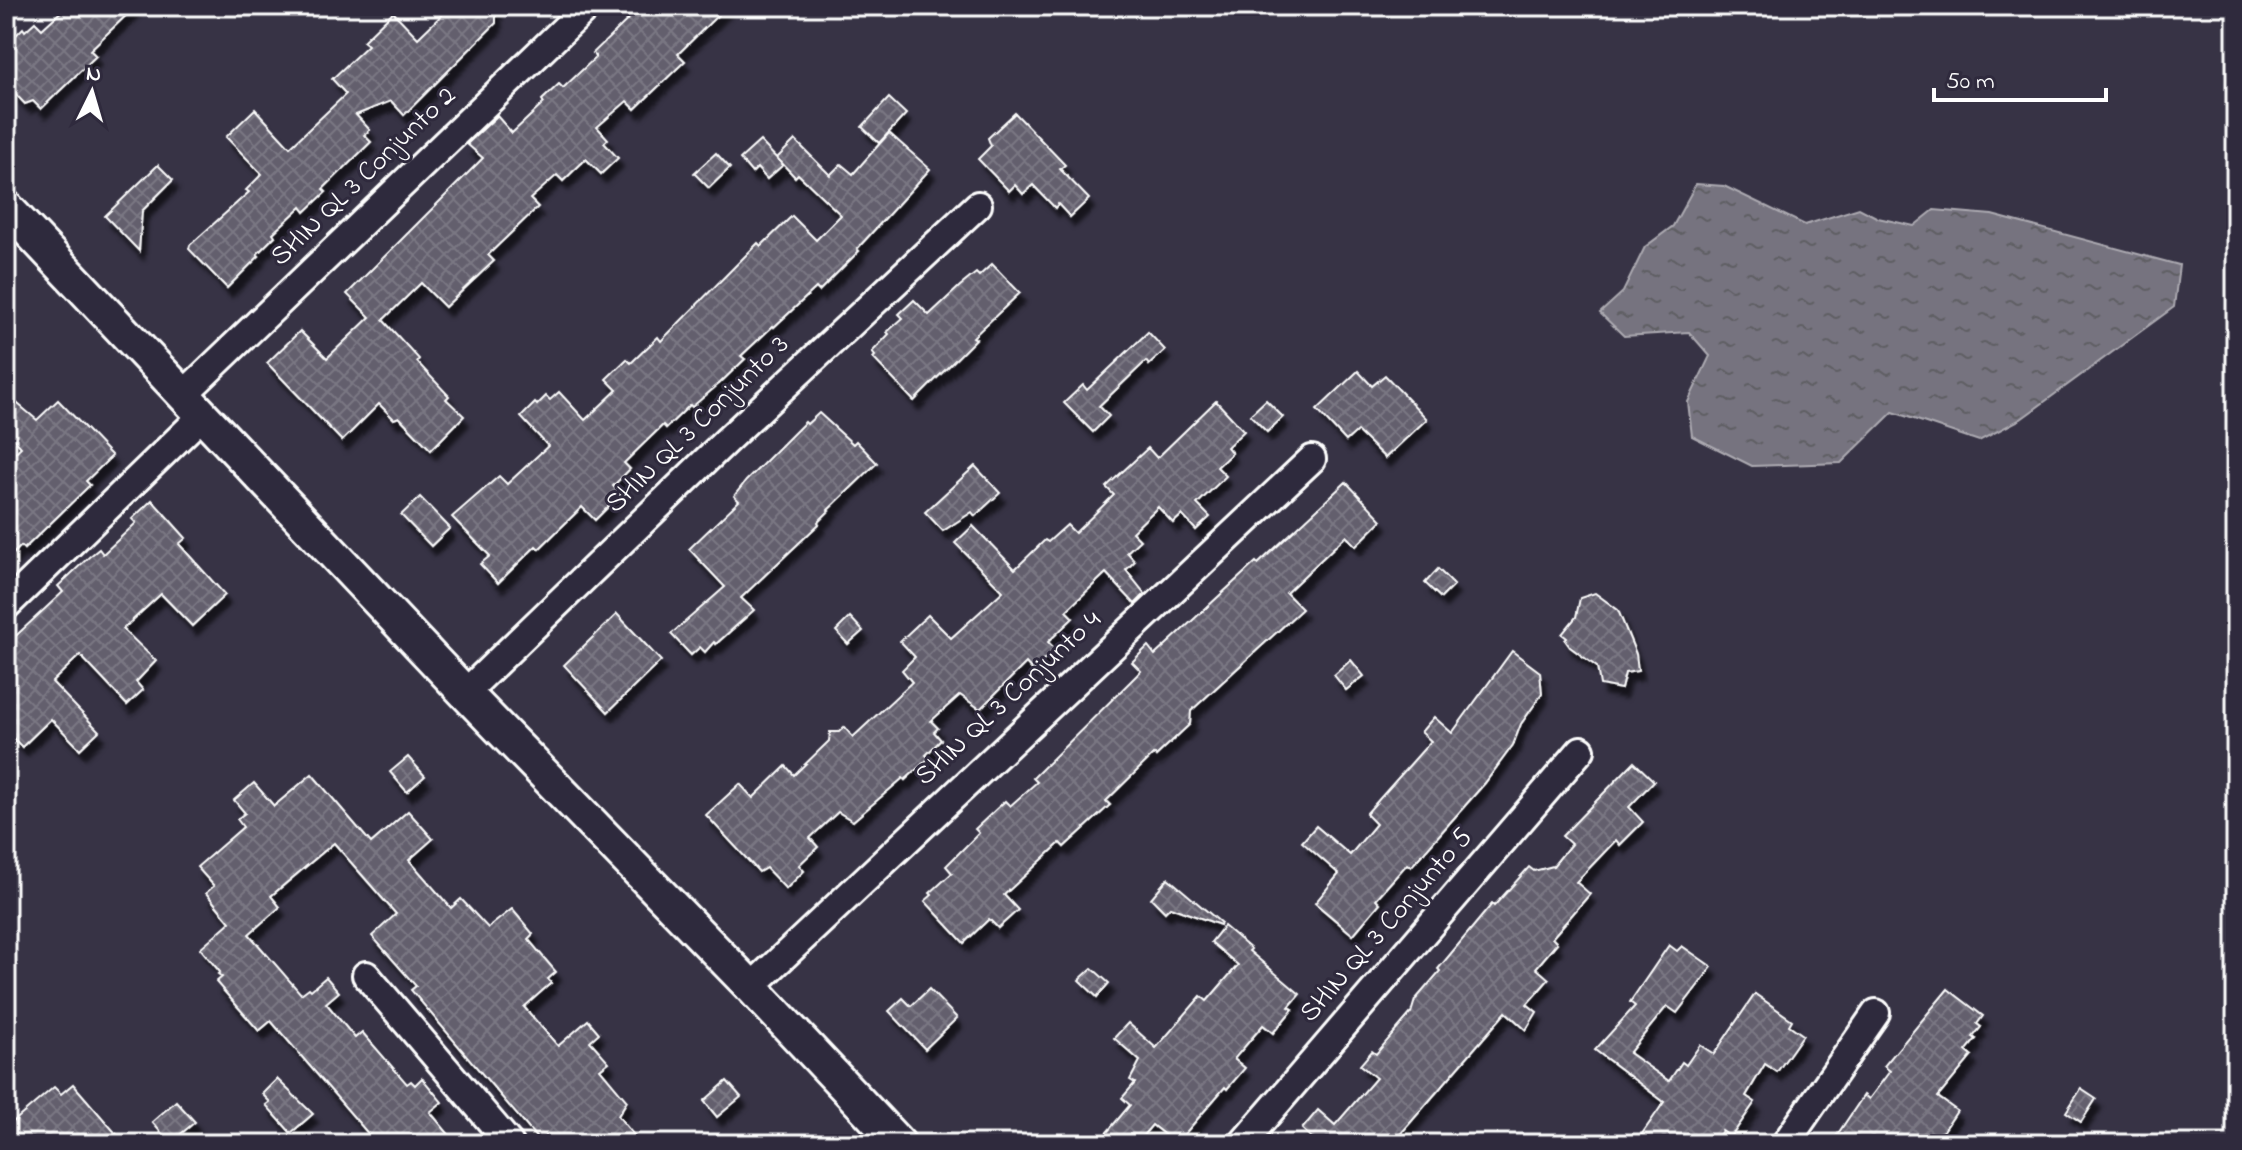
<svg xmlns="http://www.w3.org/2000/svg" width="2242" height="1150" viewBox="0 0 2242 1150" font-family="'Indie Flower',sans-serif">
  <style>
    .water { fill: url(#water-ripples); stroke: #adabb2; stroke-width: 2 }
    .building { fill: url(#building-cross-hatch); stroke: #fff; stroke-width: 2; filter: url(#shadow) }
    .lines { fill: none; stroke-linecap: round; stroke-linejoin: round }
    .minor-casing { stroke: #fff; stroke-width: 32 }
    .tertiary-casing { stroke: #fff; stroke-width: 38 }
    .minor { stroke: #2f2a3d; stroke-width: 26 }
    .tertiary { stroke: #2f2a3d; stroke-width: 32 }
    .labels { text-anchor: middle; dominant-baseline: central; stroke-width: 6; stroke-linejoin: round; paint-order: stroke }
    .street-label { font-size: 28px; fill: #fff; stroke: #2f2a3d }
  </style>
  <defs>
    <pattern id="water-ripples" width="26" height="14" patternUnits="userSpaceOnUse" patternTransform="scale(2)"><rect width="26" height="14" fill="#76737f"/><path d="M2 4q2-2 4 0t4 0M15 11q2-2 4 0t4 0" fill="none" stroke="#5f5e63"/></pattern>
    <pattern id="building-cross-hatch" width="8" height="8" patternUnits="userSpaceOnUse" patternTransform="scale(2)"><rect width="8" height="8" fill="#635f6d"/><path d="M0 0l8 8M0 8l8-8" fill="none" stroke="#7a7783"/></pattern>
    <filter id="shadow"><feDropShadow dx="5" dy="9" stdDeviation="2" flood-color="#0009"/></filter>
  </defs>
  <rect width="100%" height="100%" fill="#373345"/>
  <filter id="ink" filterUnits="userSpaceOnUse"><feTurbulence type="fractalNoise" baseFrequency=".0125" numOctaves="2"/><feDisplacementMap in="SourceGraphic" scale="16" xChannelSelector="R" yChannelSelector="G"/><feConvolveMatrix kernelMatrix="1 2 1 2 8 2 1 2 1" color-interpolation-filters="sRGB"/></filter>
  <g filter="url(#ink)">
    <polygon class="water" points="1696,184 1724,186 1805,225 1859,208 1878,218 1914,226 1934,210 1992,215 2179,265 2174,307 2021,419 1979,441 1893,412 1841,463 1752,466 1692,436 1688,402 1710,356 1689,332 1624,336 1600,313 1623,292 1645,247 1673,226"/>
    <g class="building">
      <polygon points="67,6 136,6 90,50 96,56 41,109 33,101 25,104 6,84 6,45 23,28 25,31 35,22 42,29"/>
      <polygon points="451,6 496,6 496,23 404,115 391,101 356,115 370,130 364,135 371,142 323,189 326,192 305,212 301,207 273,233 275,236 257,254 259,256 227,288 189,249 190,245 249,192 246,190 262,174 226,137 255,109 290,147 346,94 332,79 368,45 363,41 393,12 418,38"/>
      <polygon points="642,6 727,6 678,54 685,61 635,109 627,101 597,127 608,139 604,143 618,158 601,174 586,159 563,181 557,175 530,199 538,207 488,255 494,261 445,307 421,283 383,320 419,359 417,362 449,396 446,399 464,416 431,450 399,417 394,419 379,404 342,441 267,363 300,331 327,358 370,317 347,294 483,158 467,144 497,116 512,133 544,103 542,100 559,84 563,88 596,57 593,53"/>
      <polygon points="889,98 906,114 879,143 862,127"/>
      <polygon points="1015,113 1065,165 1060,169 1089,199 1070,217 1058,204 1055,208 1033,185 1023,194 1015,185 1009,191 978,159 991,146 988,138"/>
      <polygon points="889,133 930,169 857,249 859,251 819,291 816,288 774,327 773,326 741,356 745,359 720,383 692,407 690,405 666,428 663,425 624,463 630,469 613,486 621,494 595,520 582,507 539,549 536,546 498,583 480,564 490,556 452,517 499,476 507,484 548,446 521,417 535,403 537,405 546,396 550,400 559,392 585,420 617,390 606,379 627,359 631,363 658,337 661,341 758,243 761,246 792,216 816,240 841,215 798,174 795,177 777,158 795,140 830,175 841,164 853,174"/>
      <polygon points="760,141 783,165 767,179 757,168 752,173 740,159"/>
      <polygon points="716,153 730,168 709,188 694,173"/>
      <polygon points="158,165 173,180 142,211 139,251 105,216"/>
      <polygon points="992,264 1020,293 973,337 976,339 914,401 873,358 875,356 872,352 889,334 887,332 903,318 899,314 914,300 929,315 960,286 976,273 979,276"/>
      <polygon points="1148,332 1165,350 1149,365 1146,361 1099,406 1109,416 1093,432 1064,403 1083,385 1087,390"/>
      <polygon points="1358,371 1372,386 1385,375 1427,419 1385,458 1357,431 1346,441 1317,410"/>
      <polygon points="6,394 37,420 58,400 112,456 86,481 90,485 24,549 21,546 6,561 6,461 21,447 6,431"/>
      <polygon points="1266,400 1283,417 1267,432 1250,415"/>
      <polygon points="1216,401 1244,431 1227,447 1232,453 1217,467 1226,476 1197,504 1210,517 1196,530 1182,515 1173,523 1158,507 1132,532 1140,540 1127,552 1135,561 1126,570 1145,594 1135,604 1106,573 1066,611 1073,618 1048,642 1055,649 1033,671 1026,663 980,709 960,695 931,721 938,728 934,732 941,740 926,755 929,758 905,780 903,778 853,821 838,812 810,838 818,847 799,865 804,871 786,889 766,868 759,872 706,815 740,784 753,798 786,766 794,775 829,741 830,732 839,732 844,727 853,737 912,682 902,670 915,657 900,641 928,615 951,638 1003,591 955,543 973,526 1015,569 1045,540 1048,542 1067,525 1075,533 1114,495 1106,487 1148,448 1157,458"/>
      <polygon points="819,413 853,444 856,441 877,463 828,510 829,511 818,522 819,524 741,598 754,610 716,644 714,642 705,652 700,647 691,655 671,634 725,587 689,549 739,501 734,496 746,481 805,422 807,424"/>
      <polygon points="975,466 1000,493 975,516 972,512 943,531 925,512"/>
      <polygon points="1346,482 1382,520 1356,546 1346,536 1286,593 1302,609 1191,711 1190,724 1156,756 1154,754 1106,801 1110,805 1064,847 1060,843 1004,895 1018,910 998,928 989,919 964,943 925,901 932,895 930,893 952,873 946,866 979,833 975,829 1005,801 1010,806 1037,782 1033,778 1141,671 1132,662 1148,646 1155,655 1256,562 1258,564"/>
      <polygon points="420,497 450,528 431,546 401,515"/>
      <polygon points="152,500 186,538 179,544 225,595 192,626 161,594 123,629 156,661 136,682 143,690 127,705 80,655 52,682 99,731 80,749 51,719 22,747 6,731 6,645 63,592 58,586 89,557 99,549 103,554 136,523 132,519"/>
      <polygon points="1438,569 1454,585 1441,598 1425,583"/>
      <polygon points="1595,593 1618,610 1636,654 1638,671 1625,673 1621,689 1600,685 1597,667 1570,647 1565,640 1567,638 1562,634 1576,617 1580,598"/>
      <polygon points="617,614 661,661 608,712 564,665"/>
      <polygon points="850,617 863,631 848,644 836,631"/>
      <polygon points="1512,651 1540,672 1542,694 1521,724 1513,745 1485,783 1411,867 1407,864 1376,899 1380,903 1353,935 1315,903 1339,874 1302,842 1316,826 1350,855 1376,824 1366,814 1431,741 1421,732 1434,717 1452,733"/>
      <polygon points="1351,660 1364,676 1346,690 1334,675"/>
      <polygon points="408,757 425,776 407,792 390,772"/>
      <polygon points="1634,762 1654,781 1629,807 1643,822 1620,845 1616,840 1576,882 1590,894 1552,938 1557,943 1536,968 1549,979 1527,1004 1537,1012 1526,1030 1506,1012 1392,1144 1318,1144 1302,1129 1318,1110 1335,1125 1376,1078 1360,1065 1372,1051 1376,1054 1411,1013 1415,1000 1440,971 1438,969 1492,904 1494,906 1529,867 1534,871 1553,866 1571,844 1562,836"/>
      <polygon points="312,774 371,843 408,811 433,839 409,860 451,908 461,899 488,928 512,909 533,934 528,939 556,972 548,979 551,983 524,1007 558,1046 588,1020 599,1033 590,1041 609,1062 600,1069 627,1101 618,1116 641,1144 553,1144 546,1136 540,1142 411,990 416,986 372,936 396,914 334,843 271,896 280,907 249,934 301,994 309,988 311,990 326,977 339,992 326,1003 355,1038 362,1032 407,1084 411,1081 415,1085 422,1078 442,1102 430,1112 457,1144 377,1144 271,1021 259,1031 216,982 222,977 218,974 220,972 200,948 230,922 206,893 214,886 197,867 243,827 237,819 245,813 234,800 254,783 274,806"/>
      <polygon points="1168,878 1221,923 1220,925 1170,907 1165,912 1151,898"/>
      <polygon points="1224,926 1251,949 1249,951 1300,994 1289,1007 1293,1009 1273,1033 1263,1025 1234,1059 1245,1068 1227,1089 1225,1087 1176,1144 1152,1125 1136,1144 1097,1144 1130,1105 1122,1098 1135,1083 1130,1080 1140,1061 1114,1038 1128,1023 1156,1048 1201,996 1207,1001 1238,965 1211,942"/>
      <polygon points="1669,945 1677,951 1682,946 1712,967 1677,1013 1667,1006 1629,1053 1669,1081 1682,1062 1686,1065 1700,1045 1714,1054 1755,994 1792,1020 1789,1025 1803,1035 1777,1072 1765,1064 1746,1096 1755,1102 1733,1134 1729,1136 1722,1131 1713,1144 1635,1144 1664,1102 1595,1050 1635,1006 1630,1002"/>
      <polygon points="1092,968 1109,983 1097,997 1079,980"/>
      <polygon points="929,989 957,1018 925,1049 889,1011 903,998 911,1006"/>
      <polygon points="1948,989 1983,1016 1977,1024 1981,1027 1973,1037 1976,1039 1966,1051 1972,1056 1938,1097 1957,1111 1945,1129 1933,1144 1831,1144 1864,1095 1869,1099 1890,1071 1884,1066"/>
      <polygon points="277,1079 313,1114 291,1133 266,1105 270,1102 262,1094"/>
      <polygon points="727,1081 741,1097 717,1117 704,1101"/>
      <polygon points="73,1084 125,1144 6,1144 6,1128 54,1087 61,1094"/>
      <polygon points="2081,1089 2096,1099 2081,1122 2066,1112"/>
      <polygon points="176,1101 195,1122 170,1143 152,1122"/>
    </g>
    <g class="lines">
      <defs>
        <g id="minor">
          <polyline points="184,394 588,6"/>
          <polyline points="6,606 203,415"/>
          <polyline points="465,693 727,440 978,205"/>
          <polyline points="366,975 510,1144"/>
          <polyline points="751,987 1312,459"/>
          <polyline points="1242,1144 1581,750"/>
          <polyline points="1785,1144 1876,1013"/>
        </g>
        <polyline id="tertiary" points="6,207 465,693 751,987 899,1144"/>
      </defs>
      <use href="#minor" class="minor-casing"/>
      <use href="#tertiary" class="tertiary-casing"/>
      <use href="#minor" class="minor"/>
      <use href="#tertiary" class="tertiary"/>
    </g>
  </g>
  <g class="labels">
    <g class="street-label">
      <text transform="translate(364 177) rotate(-44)">SHIN QL 3 Conjunto 2</text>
      <text transform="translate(698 425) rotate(-44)">SHIN QL 3 Conjunto 3</text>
      <text transform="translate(1009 699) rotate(-43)">SHIN QL 3 Conjunto 4</text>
      <text transform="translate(1387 926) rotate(-49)">SHIN QL 3 Conjunto 5</text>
    </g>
  </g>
  <rect width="2242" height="1150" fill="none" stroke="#2f2a3d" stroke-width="32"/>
  <rect x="16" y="16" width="2210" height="1118" fill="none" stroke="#fff" stroke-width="3" filter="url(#ink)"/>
  <g transform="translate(92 92) rotate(5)" stroke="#2f2a3d" stroke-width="6" paint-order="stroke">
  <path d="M0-6L14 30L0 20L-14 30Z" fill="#ffffff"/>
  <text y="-12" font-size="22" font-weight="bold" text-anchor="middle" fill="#ffffff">N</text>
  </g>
  <path d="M1934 88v12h172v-12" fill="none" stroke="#ffffff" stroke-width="4"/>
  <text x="1946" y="88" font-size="24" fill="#ffffff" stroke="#2f2a3d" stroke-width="6" paint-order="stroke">50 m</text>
</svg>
